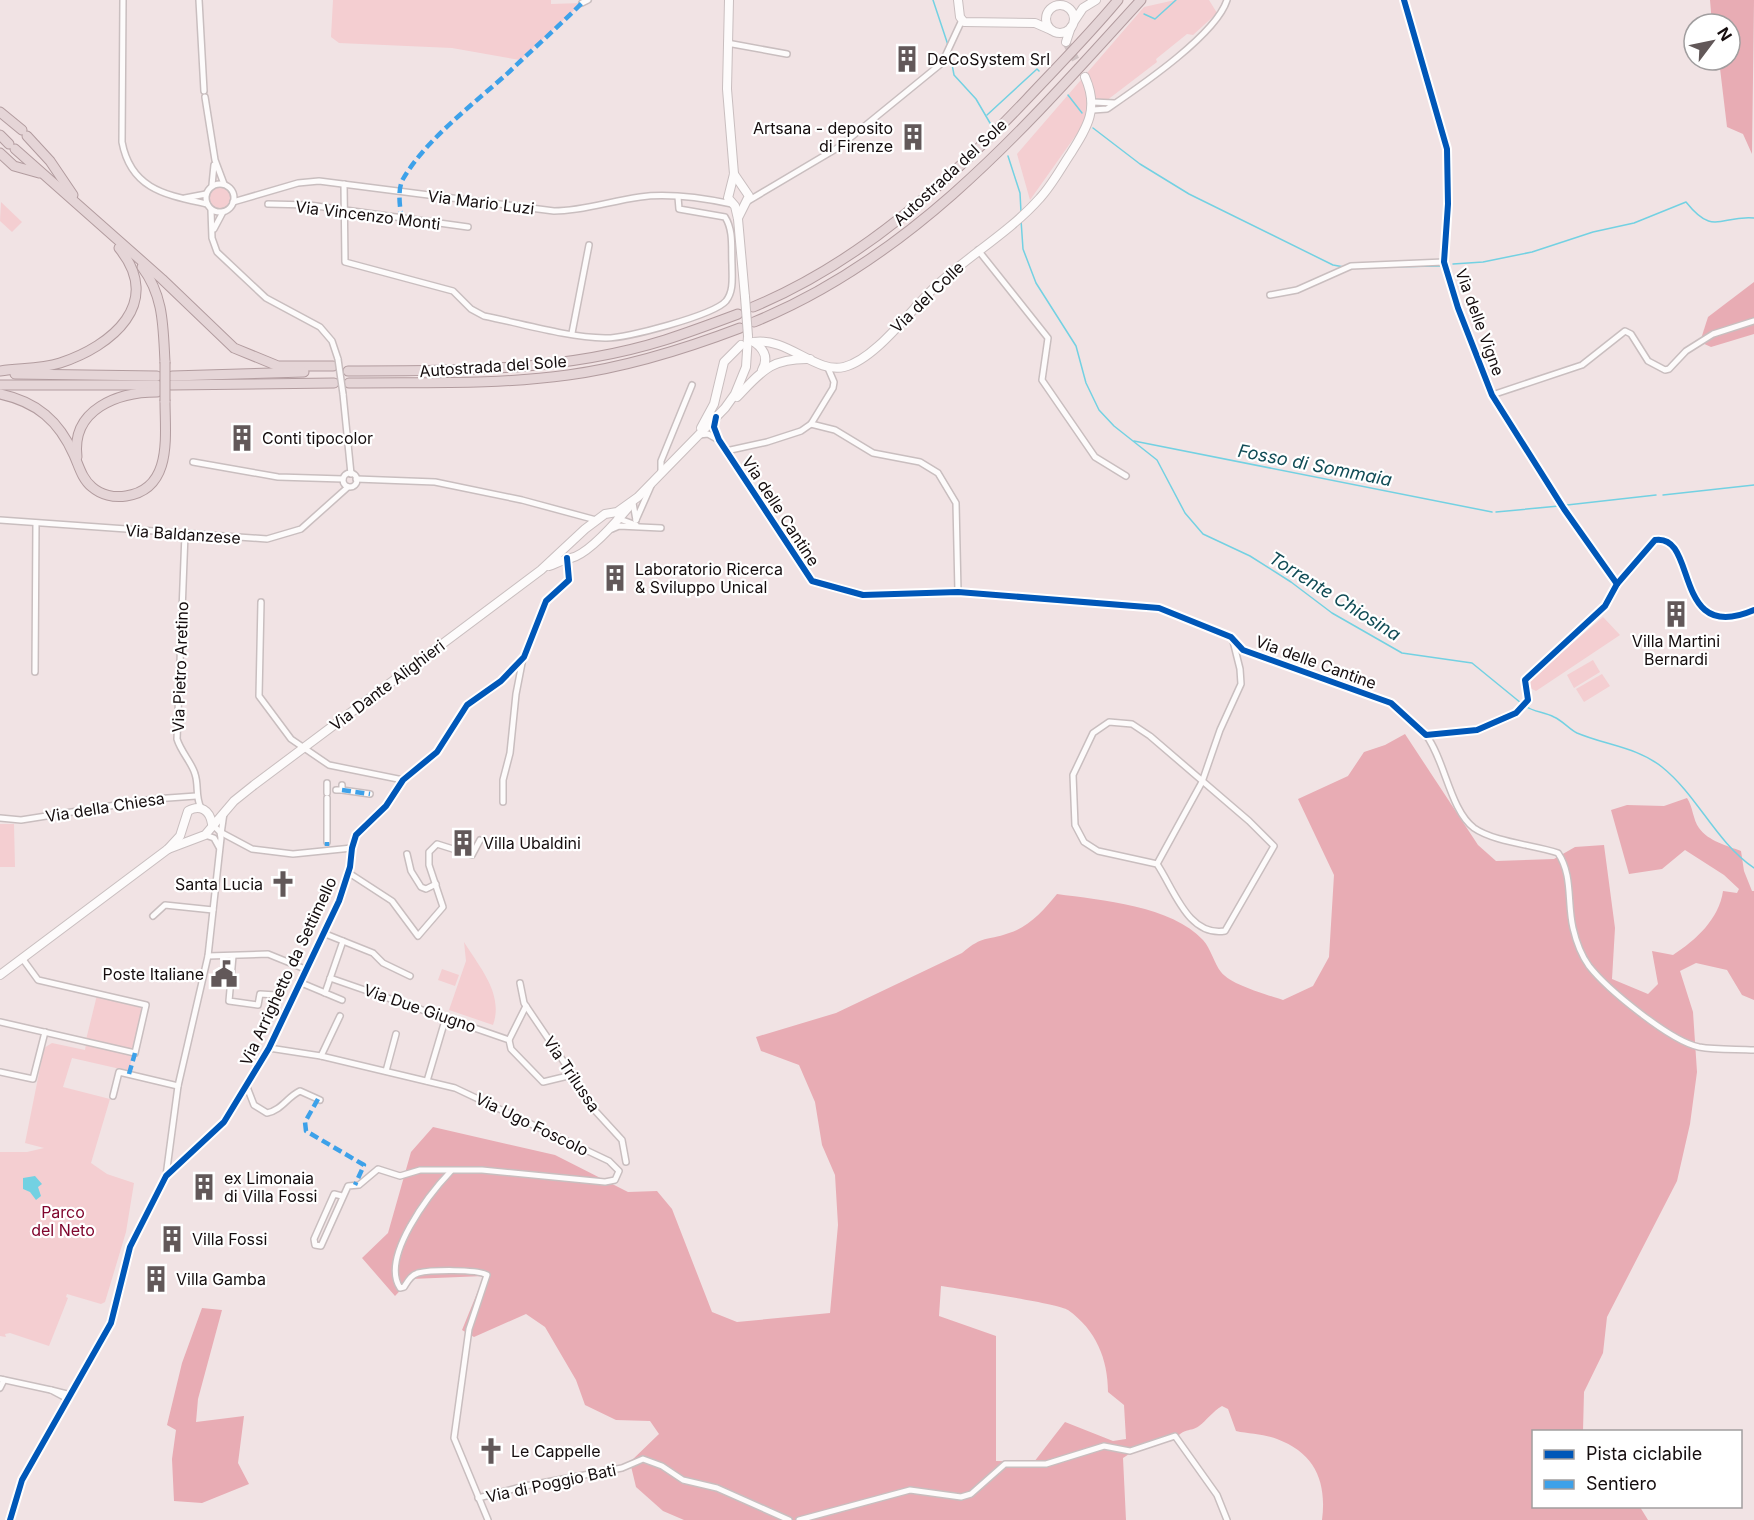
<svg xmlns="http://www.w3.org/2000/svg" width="1754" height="1520" viewBox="0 0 1754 1520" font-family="Inter,sans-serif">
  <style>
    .green { fill: #f4ced1 }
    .forest { fill: #e8acb4; fill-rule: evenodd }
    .water { fill: #73d1e2 }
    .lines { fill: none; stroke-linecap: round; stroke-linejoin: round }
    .stream { stroke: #73d1e2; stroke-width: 1.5 }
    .secondary-tunnel { stroke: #d0c3c4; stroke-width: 8; stroke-dasharray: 8 4; stroke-linecap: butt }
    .street-casing { stroke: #c9bebf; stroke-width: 8 }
    .secondary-casing { stroke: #c9bebf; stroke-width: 10 }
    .highway-casing { stroke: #b29c9f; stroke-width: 11 }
    .street { stroke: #fdfbfb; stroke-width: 5 }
    .secondary { stroke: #fdfbfb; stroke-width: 8 }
    .highway { stroke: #e5d5d7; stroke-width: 9 }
    .street-bridge-casing { stroke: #c9bebf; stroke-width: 8; stroke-linecap: butt }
    .secondary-bridge-casing { stroke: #c9bebf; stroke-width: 10; stroke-linecap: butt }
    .highway-bridge-casing { stroke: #b29c9f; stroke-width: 11; stroke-linecap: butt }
    .street-bridge { stroke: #fdfbfb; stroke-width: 5 }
    .secondary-bridge { stroke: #fdfbfb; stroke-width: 8 }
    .highway-bridge { stroke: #e5d5d7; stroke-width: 9 }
    .quiet { stroke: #3da1e9; stroke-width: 4.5; stroke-dasharray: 9 4.5; stroke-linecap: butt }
    .cycleway-casing { stroke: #fff; stroke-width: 10 }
    .cycleway { stroke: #0057b8; stroke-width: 6 }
    .labels { text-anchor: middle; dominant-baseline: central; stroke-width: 4.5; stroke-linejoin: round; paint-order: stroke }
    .poi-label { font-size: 16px; fill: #150d0e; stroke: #fff; text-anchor: start }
    .street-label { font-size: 16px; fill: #150d0e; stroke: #fff }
    .park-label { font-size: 16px; fill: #80062e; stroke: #fff }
    .water-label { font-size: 18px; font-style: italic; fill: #114c56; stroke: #fff }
  </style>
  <rect width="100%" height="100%" fill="#f1e3e4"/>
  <g class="green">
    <polygon points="333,0 551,0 551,4 582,3 520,60 452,48 339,43 331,37"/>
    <polygon points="1175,0 1209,0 1217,13 1193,35 1187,34 1156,59 1157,62 1102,104 1081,128 1030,200 1017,154 1144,7"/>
    <circle cx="220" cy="198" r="11"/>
    <polygon points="1,202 22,222 12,232 0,221"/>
    <polygon points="1603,617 1620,635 1536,691 1528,687 1531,679"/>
    <polygon points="1593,660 1600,672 1574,688 1567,675"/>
    <polygon points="1602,674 1610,686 1584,702 1576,689"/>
    <polygon points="0,824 14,824 15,867 0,867"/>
    <path d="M 464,942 C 480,968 504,994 493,1025 L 449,1010 L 466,961 Z"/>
    <polygon points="442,969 459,975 455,986 438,980"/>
    <polygon points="97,995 142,1006 134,1050 86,1040"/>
    <polygon points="52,1043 85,1050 86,1044 133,1055 129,1071 72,1058 63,1087 110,1099 91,1163 107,1174 134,1183 126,1232 105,1302 101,1304 67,1294 66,1297 68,1298 49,1346 10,1333 5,1334 6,1337 0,1336 0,1152 27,1152 44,1148 25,1143 44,1048"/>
  </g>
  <g class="forest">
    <polygon points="1710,0 1754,0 1752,154 1743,134 1727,127 1719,60 1730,60 1730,24 1712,24"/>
    <polygon points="1754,282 1754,334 1711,347 1700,342 1708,317"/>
    <path d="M 1405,734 L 1478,845 L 1496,861 L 1554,859 L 1575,847 L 1604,845 L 1615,928 L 1612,979 L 1648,994 L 1658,984 L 1652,951 L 1673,955 C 1696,940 1719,919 1723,891 L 1737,893 L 1739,889 L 1724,875 L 1685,850 L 1662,869 L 1629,874 L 1611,810 L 1627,805 L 1664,806 L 1687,798 C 1693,807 1693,820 1699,828 C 1708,841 1728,846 1741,851 L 1744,871 L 1752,891 L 1754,891 L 1754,1000 L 1742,995 L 1727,970 L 1696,963 L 1680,971 L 1693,1012 L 1697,1072 L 1690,1124 L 1677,1181 L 1607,1317 L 1603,1353 L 1584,1392 L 1583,1431 L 1534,1432 L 1534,1506 L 1640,1507 L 1648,1520 L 1322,1520 C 1327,1482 1315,1453 1277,1439 C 1265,1434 1249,1434 1236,1431 L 1228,1409 L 1222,1406 C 1212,1412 1207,1420 1199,1426 C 1189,1433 1186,1426 1173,1441 L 1146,1443 L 1123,1458 L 1126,1520 L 684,1520 L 663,1511 L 636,1487 L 630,1462 L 659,1434 L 650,1421 L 616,1420 L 585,1405 L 576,1380 L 545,1327 L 526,1314 L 474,1337 L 462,1330 L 484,1276 L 411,1279 L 395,1296 L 362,1258 L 388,1233 L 411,1152 L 433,1127 L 555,1155 L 628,1192 L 657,1191 L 672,1209 L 712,1312 L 737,1322 L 830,1313 L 838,1225 L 835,1175 L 822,1145 L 815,1102 L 799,1065 L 761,1051 L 756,1037 L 836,1013 L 962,953 C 985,934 984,942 1009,933 C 1029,927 1044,910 1057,894 C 1101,900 1172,906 1203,940 C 1211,949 1214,963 1221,972 C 1231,985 1268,995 1283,1000 L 1313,986 L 1329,957 L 1334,875 L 1298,799 L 1348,776 L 1364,752 L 1385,745 ZM 941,1286 C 960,1289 1058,1303 1068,1310 C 1096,1330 1108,1359 1108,1392 L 1124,1405 L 1126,1439 L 1113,1441 L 1065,1422 L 1034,1462 L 996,1461 L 996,1336 L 939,1316 Z"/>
    <polygon points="202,1308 222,1310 198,1399 196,1422 244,1416 238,1463 249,1484 202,1503 174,1501 172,1459 176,1430 167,1425 182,1363"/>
  </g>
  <polygon class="water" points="35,1176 42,1184 38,1187 41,1196 36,1200 30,1192 23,1189 23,1178"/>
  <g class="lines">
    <g class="stream">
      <polyline points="933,0 948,45"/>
      <polyline points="1144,14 1155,19 1176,0"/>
      <polyline points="950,53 954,75 976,99 990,123"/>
      <polyline points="1068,95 1082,113"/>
      <polyline points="987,115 1037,69 1039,71"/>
      <polyline points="1093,128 1140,164 1189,194 1333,265 1344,267"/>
      <polyline points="1008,156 1020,193 1021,212"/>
      <polyline points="1021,220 1023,249 1036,283 1076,346 1086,383 1099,410 1114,426 1157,460 1185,513 1203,534 1250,556 1291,582 1332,613 1402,653 1472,663 1521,703"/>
      <path d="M 1453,264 L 1483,262 L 1532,252 L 1593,232 L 1634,223 L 1686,202 C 1714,237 1720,215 1754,218"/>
      <polyline points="1381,267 1440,266"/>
      <polyline points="1134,441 1492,512"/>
      <polyline points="1663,495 1754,485"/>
      <polyline points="1567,505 1656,495"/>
      <polyline points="1496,512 1559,506"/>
      <path d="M 1525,706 C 1534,712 1544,712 1554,717 C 1563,721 1569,729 1577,733 C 1605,745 1637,747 1662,767 C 1698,796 1715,841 1754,868"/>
    </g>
    <polyline class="secondary-tunnel" points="1066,42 1085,77"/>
    <defs>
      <g id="street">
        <path d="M 123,0 L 122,142 C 131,190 167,195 207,204"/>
        <polyline points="199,0 204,91"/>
        <polyline points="1404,0 1447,149 1448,204 1444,262 1458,308 1492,395 1564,509 1617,584"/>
        <polyline points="582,3 588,0"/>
        <polyline points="727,43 787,54"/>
        <polyline points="205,97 215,160 224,184"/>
        <polyline points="1093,102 1114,103"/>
        <path d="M 1093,110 L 1107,109 C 1139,87 1216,35 1227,0"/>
        <circle cx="220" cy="198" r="14"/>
        <path d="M 344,184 L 345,262 L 453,291 L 471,309 L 484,316 C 524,324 566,337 605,338 C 625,339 714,315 726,301 C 734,291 732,277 732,265 C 731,249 734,231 725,217 L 679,209 L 678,197"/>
        <polyline points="212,185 214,165"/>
        <polyline points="185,198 206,194"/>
        <polyline points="748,201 839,147 942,63 962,20"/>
        <path d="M 233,202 L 298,183 L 319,181 L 554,211 C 584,211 610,201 640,197 C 669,193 703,198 732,204"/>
        <polyline points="268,204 309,205 468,227"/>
        <polyline points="211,210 212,238 217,252 266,298 320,327 332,341 338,359"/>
        <polyline points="214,229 223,212"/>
        <polyline points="978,250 1048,338 1042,380 1095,457 1126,476"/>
        <polyline points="1270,295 1297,290 1351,266 1444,262"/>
        <polyline points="572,333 589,245"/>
        <polyline points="343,394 351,474"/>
        <polyline points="1492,395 1582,365 1625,331 1631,334 1648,361 1665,370 1669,369 1686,351 1713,334 1754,321"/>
        <path d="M 716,418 L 714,427 L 719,440 L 812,581 L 863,595 L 958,592 L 1159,608 L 1231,637 L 1243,650 L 1391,703 L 1426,735 L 1477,730 L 1516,713 L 1528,700 L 1525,680 L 1605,606 L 1617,584 L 1655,540 C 1699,533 1671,646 1754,610"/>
        <polyline points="811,424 835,430 873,453 920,462 938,473 956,503 958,592"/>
        <polyline points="699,435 708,434 717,439"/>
        <polyline points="726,451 767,442 801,431 811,424 833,388 834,382 828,368"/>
        <polyline points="193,462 278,477 343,479"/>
        <polyline points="661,473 661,461 692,385"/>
        <circle cx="350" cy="480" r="7"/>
        <polyline points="356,479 435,482 522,500 596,520"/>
        <polyline points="633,503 636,520"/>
        <polyline points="617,518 636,525"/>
        <polyline points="0,520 267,539 301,529 348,487"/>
        <polyline points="636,520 651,486"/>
        <polyline points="612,529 619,526 661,528"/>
        <path d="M 185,534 L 177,739 C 181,752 192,763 195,774 C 199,786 195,796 201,808"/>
        <polyline points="261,602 259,696 291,739 329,765 403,780"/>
        <polyline points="35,672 36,523"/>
        <path d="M 1109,722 L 1132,724 L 1150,736 L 1249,821 L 1274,846 L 1225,931 C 1188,937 1174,889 1157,864 L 1098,851 L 1084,842 L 1075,825 L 1073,775 L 1093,733 Z"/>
        <path d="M 1426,735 C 1445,760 1450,810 1474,828 C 1494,842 1534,845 1558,853 C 1573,875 1567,903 1573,928 C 1576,941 1581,955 1589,966 C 1607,989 1670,1041 1699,1047 C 1716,1050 1736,1049 1754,1050"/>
        <polyline points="336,790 342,790 342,785"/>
        <polyline points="342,790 370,794"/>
        <polyline points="327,793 327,783"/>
        <polyline points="327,798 327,842"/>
        <polyline points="503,802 503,780 510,753 516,694 523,658"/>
        <polyline points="0,818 21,820 154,799 196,796"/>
        <polyline points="222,833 252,849 293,854 352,848"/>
        <polyline points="221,834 224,813"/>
        <polyline points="205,835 214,838 219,847"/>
        <polyline points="407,854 411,871 421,887 426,889 436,884"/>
        <polyline points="1157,864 1202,782 1220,730 1241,684 1240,669 1233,641"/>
        <polyline points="349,873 392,901 418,936 443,907 429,865 429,852 437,844 472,855 480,840"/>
        <polyline points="153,916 165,905 213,910"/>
        <polyline points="323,933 373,953 383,963 410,976"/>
        <polyline points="208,956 268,954 305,969"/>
        <polyline points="233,956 229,1001 258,1005 260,994 276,995"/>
        <polyline points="330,978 509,1040 511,1049 543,1082 572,1075"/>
        <polyline points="299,982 342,1000"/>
        <polyline points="520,983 524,1003 568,1068 589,1104 622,1140 626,1162"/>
        <polyline points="325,993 343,941"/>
        <polyline points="0,1022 135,1053 146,1005 38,980 22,958"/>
        <polyline points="509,1040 526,1006"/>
        <polyline points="269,1048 321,1056 455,1088 609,1161 619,1171 615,1180 605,1182 482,1170 420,1170 400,1176 378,1169 359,1185 348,1186 321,1246 315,1245 314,1239 334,1194 342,1196"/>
        <polyline points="321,1056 340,1016"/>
        <polyline points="386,1071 396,1034"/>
        <polyline points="0,1072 33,1079 45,1032"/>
        <polyline points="427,1081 446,1017"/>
        <path d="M 247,1087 L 254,1105 L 267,1113 C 282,1110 287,1097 300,1091 L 320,1100"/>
        <polyline points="113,1096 119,1072 178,1086"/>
        <path d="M 451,1171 C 430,1193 380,1257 400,1288 L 404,1287 C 408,1281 411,1275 418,1273 C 430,1270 477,1269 487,1275 L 469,1329 L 454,1438 L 488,1520"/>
        <polyline points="166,1176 178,1086 208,956 221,838 220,832 212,824"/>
        <polyline points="0,1379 51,1390"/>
        <polyline points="0,1388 4,1380"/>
        <polyline points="68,1399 51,1390 71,1395"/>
        <polyline points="478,1498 525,1486 622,1468 643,1459 662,1466 683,1480 717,1488 789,1520"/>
        <polyline points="10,1520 22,1480 111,1323 130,1247 166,1176 224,1122 269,1048 339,901 350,867 352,848 356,835 386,806 403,780 437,752 467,705 501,681 524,657 546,601 569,580 567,558"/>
        <polyline points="799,1520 910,1490 961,1497 971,1494 1005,1464 1046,1464 1104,1446 1130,1451 1175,1436 1217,1495 1227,1520"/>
      </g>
      <g id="secondary">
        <polyline points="729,0 727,89 734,174 728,198 735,206 738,219 745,297"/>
        <polyline points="958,0 960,17 964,22 1035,23 1051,30"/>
        <circle cx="1060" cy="19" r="14"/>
        <polyline points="1075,20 1083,8 1096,0"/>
        <polyline points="1066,42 1071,27"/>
        <polyline points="734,174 749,196 738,218"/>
        <path d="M 754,342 C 787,337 816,374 844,367 C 876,359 911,309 936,286 C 968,256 1010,232 1040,198 C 1052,185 1061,168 1071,153 C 1088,126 1099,108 1085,77"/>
        <path d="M 754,342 C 764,349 769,358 762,370"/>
        <path d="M 737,397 C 762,371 771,358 810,359"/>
        <polyline points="701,428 714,404 724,362 741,345"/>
        <path d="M 549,566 C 557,563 563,560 571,558 C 589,554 617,521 628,508"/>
        <polyline points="168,849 205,835 234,801 254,785 541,570 585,529 605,514 617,512 638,497 725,408 735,394 746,367 748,336"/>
        <path d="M 0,975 L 168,849 L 180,836 L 188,811 C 200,804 210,810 212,824"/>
      </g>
      <g id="highway">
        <polyline points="0,112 22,130"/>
        <polyline points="0,135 9,144"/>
        <polyline points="27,136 50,161 73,195"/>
        <polyline points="15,149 162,279 234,348 278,366 333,366"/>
        <polyline points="0,153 14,166 39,173"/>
        <path d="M 142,267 C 164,296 163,327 165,362"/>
        <path d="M 753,307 C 861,262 946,184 1026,100 C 1057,67 1089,35 1118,0"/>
        <path d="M 754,322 C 914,257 1027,125 1141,0"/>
        <path d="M 0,371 C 20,368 41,369 60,363 C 112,346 164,303 119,248"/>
        <path d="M 348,371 C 454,371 563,372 665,340 C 690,332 714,323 738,314"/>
        <polyline points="15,374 157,376"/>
        <polyline points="172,376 304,372"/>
        <path d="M 349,383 C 422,382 496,385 568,375 C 627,367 685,349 740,328"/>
        <polyline points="0,385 157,385"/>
        <polyline points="171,385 334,383"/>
        <path d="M 0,394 C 37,402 59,421 74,455 C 79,466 82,479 92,487 C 101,495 114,498 126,496 C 173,489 165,436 165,401"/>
        <path d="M 77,457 C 71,409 118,392 157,392"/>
      </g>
    </defs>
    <use href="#street" class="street-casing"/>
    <use href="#secondary" class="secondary-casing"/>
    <use href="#highway" class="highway-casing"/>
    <use href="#street" class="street"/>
    <use href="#secondary" class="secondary"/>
    <use href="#highway" class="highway"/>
    <defs>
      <polyline id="street-bridge" points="338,359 343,394"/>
      <polyline id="secondary-bridge" points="745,297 748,336"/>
      <polyline id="highway-bridge" points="165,401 165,362"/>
    </defs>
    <use href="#street-bridge" class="street-bridge-casing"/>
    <use href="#secondary-bridge" class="secondary-bridge-casing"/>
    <use href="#highway-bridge" class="highway-bridge-casing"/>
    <use href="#street-bridge" class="street-bridge"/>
    <use href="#secondary-bridge" class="secondary-bridge"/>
    <use href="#highway-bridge" class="highway-bridge"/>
    <g class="quiet">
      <path d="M 402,220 C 400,208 397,190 403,179 C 426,139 475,103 509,72 C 533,49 558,27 582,3"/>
      <polyline points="342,790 370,794"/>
      <polyline points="327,846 327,842"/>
      <polyline points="129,1074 135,1053"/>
      <polyline points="318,1099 305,1122 306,1131 364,1165 355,1185"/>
    </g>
    <defs>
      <g id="cycleway">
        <polyline points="1404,0 1447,149 1448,204 1444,262 1458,308 1492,395 1564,509 1617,584"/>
        <path d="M 716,417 L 714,427 L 719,440 L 812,581 L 863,595 L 958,592 L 1159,608 L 1231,637 L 1243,650 L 1391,703 L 1426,735 L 1477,730 L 1516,713 L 1528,700 L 1525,680 L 1605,606 L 1617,584 L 1655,540 C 1699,533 1671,646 1754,610"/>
        <polyline points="10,1520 22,1480 111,1323 130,1247 166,1176 224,1122 269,1048 339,901 350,867 352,848 356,835 386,806 403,780 437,752 467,705 501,681 524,657 546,601 569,580 567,558"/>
      </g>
    </defs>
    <use href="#cycleway" class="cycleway-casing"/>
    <use href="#cycleway" class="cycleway"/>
  </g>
  <defs>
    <symbol id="building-bare" viewBox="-9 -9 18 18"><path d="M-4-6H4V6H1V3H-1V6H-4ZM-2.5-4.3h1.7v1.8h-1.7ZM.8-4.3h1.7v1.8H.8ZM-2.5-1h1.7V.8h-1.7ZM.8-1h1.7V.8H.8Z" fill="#625859" stroke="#fff" stroke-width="2.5" paint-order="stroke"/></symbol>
    <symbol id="church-bare" viewBox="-9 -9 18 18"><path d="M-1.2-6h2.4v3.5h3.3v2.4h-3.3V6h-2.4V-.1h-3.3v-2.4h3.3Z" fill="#625859" stroke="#fff" stroke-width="2.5" paint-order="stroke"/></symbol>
    <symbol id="civic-bare" viewBox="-9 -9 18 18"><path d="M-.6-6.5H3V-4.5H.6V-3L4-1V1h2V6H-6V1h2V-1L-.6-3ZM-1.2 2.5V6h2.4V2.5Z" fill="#625859" stroke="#fff" stroke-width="2.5" paint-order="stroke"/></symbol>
  </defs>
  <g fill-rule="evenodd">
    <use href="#building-bare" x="888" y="40" width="38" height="38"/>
    <use href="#building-bare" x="894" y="118" width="38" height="38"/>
    <use href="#building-bare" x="223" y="419" width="38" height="38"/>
    <use href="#building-bare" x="596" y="559" width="38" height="38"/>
    <use href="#building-bare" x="1657" y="595" width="38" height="38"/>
    <use href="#building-bare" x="444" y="824" width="38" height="38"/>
    <use href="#church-bare" x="264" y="865" width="38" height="38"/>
    <use href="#civic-bare" x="205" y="955" width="38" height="38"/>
    <use href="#building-bare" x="185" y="1168" width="38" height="38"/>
    <use href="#building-bare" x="153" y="1220" width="38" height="38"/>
    <use href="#building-bare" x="137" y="1260" width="38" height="38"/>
    <use href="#church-bare" x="472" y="1432" width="38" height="38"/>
  </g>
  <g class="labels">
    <g class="poi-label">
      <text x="927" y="59">DeCoSystem Srl</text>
      <text x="893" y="128" text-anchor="end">Artsana - deposito<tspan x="893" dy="18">di Firenze</tspan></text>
      <text x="262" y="438">Conti tipocolor</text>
      <text x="635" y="569">Laboratorio Ricerca<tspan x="635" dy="18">&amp; Sviluppo Unical</tspan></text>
      <text x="1676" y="641" text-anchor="middle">Villa Martini<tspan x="1676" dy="18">Bernardi</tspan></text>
      <text x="483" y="843">Villa Ubaldini</text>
      <text x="263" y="884" text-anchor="end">Santa Lucia</text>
      <text x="204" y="974" text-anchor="end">Poste Italiane</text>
      <text x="224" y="1178">ex Limonaia<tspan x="224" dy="18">di Villa Fossi</tspan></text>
      <text x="192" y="1239">Villa Fossi</text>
      <text x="176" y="1279">Villa Gamba</text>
      <text x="511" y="1451">Le Cappelle</text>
    </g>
    <g class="street-label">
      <text transform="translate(950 172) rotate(-43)">Autostrada del Sole</text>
      <text transform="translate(481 202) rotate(7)">Via Mario Luzi</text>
      <text transform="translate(368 215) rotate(7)">Via Vincenzo Monti</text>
      <text transform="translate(927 297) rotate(-44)">Via del Colle</text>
      <text transform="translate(1480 322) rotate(70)">Via delle Vigne</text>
      <text transform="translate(493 366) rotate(-4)">Autostrada del Sole</text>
      <text transform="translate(781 511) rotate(57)">Via delle Cantine</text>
      <text transform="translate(183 534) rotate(4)">Via Baldanzese</text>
      <text transform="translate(1316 662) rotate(20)">Via delle Cantine</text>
      <text transform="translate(180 667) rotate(-88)">Via Pietro Aretino</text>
      <text transform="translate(387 685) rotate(-37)">Via Dante Alighieri</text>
      <text transform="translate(105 807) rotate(-9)">Via della Chiesa</text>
      <text transform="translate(288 971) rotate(-65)">Via Arrighetto da Settimello</text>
      <text transform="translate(420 1008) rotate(19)">Via Due Giugno</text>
      <text transform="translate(572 1074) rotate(56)">Via Trilussa</text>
      <text transform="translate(532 1124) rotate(26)">Via Ugo Foscolo</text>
      <text transform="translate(551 1483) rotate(-12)">Via di Poggio Bati</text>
    </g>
    <g class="park-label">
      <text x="63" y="1212">Parco<tspan x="63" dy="18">del Neto</tspan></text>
    </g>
    <g class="water-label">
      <text transform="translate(1315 465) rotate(11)">Fosso di Sommaia</text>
      <text transform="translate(1335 596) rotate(32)">Torrente Chiosina</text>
    </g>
  </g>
  <rect x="1532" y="1430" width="210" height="78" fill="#ffffff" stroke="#a19e9f" stroke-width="1.5"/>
  <rect x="1544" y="1450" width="30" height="9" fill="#0057b8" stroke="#a19e9f" stroke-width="1.5"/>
  <text x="1586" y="1460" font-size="18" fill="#150d0e">Pista ciclabile</text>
  <rect x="1544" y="1480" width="30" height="9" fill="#3da1e9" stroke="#a19e9f" stroke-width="1.5"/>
  <text x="1586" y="1490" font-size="18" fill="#150d0e">Sentiero</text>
  <g transform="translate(1712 42) rotate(58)"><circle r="28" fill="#ffffff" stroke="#a19e9f" stroke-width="1.5"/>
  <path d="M0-4.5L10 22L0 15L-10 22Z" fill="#625859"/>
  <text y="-9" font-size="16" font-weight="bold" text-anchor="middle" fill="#150d0e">N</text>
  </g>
</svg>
